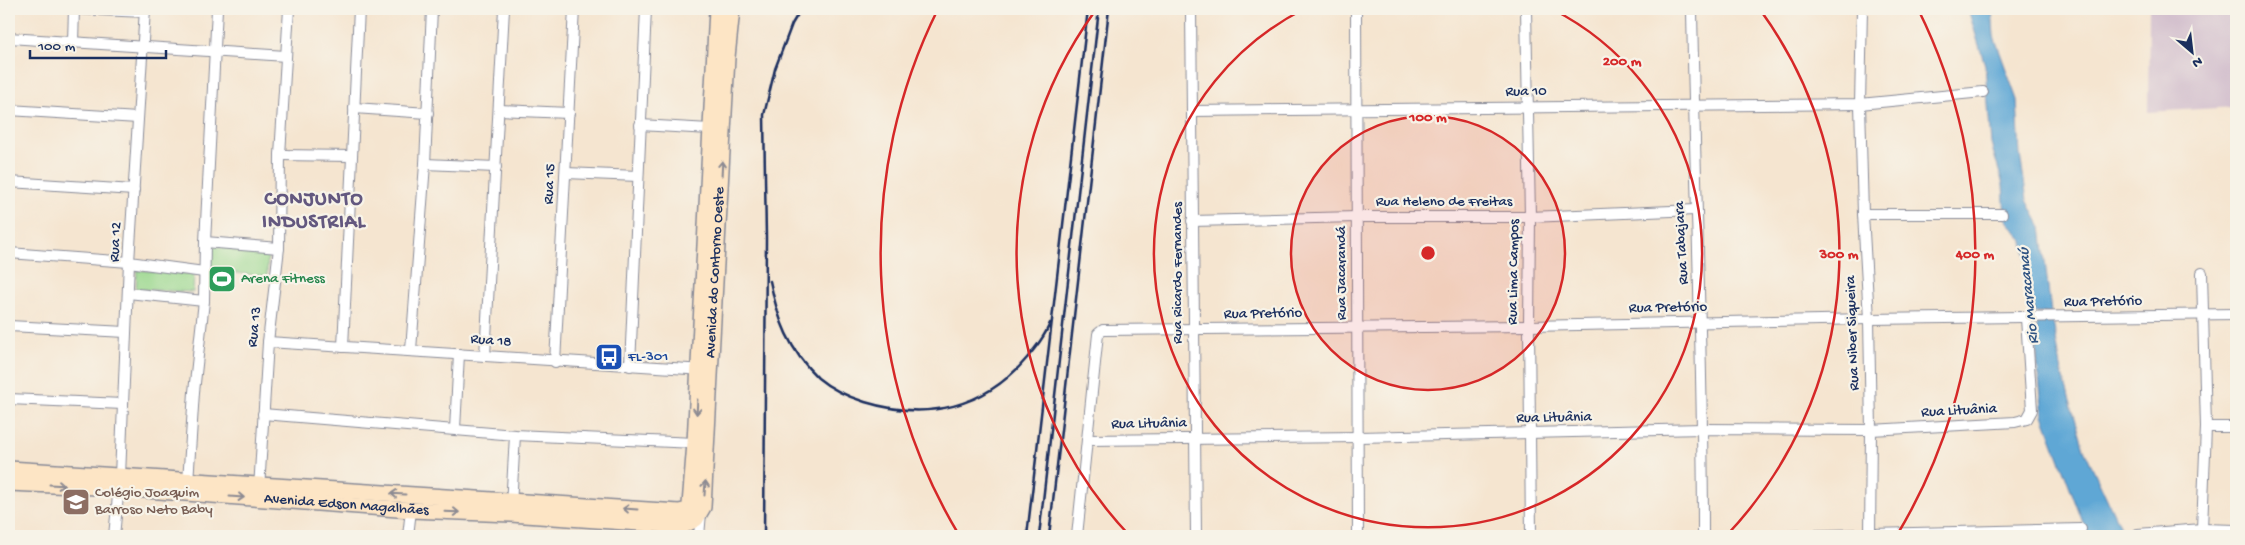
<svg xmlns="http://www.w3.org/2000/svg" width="2245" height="545" viewBox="0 0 2245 545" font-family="'Gochi Hand',sans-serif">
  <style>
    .industrial { fill: #d1bdcc }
    .green { fill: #98d78c; stroke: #5a8375 }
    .water { fill: #5fa7d5; stroke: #3d6b9a }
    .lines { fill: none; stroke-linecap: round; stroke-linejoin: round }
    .street-casing { stroke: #888a97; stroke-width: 12 }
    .secondary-casing { stroke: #888a97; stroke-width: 18 }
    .street { stroke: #fff; stroke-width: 10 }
    .secondary { stroke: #fde5c5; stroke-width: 15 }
    .rail { stroke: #1b2f5e; stroke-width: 2.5 }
    .oneway { stroke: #8c8a92 }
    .ring { fill: none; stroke: #d62828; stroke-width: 2.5 }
    .labels { text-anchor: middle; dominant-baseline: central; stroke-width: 4.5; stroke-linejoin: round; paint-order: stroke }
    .street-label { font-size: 15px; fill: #1b2f5e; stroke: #f7f3e8 }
    .leisure-label { font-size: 15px; fill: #27864d; stroke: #f7f3e8; text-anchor: start }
    .transit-label { font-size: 15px; fill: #164399; stroke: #f7f3e8; text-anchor: start }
    .education-label { font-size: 15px; fill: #785e54; stroke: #f7f3e8; text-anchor: start }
    .water-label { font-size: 16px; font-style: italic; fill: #2f5382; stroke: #f7f3e8 }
    .district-label { font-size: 20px; font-weight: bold; letter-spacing: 1px; fill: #63587f; stroke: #f7f3e8 }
    .centre { fill: #d62828; stroke: #f7f3e8; stroke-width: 2.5 }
    .ring-label { font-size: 15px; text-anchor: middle; font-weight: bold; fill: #d62828; stroke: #f7f3e8; stroke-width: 4.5; stroke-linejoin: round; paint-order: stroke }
  </style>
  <rect width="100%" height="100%" fill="#f7f3e8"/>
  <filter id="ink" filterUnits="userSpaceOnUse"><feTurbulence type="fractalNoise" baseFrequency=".02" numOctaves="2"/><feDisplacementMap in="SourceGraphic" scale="10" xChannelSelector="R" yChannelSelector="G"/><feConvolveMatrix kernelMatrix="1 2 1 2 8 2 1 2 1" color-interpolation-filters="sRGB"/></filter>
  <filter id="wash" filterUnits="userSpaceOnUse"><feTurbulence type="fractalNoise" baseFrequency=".0096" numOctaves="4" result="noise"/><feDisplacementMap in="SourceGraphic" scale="20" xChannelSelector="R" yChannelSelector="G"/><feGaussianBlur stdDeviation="1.12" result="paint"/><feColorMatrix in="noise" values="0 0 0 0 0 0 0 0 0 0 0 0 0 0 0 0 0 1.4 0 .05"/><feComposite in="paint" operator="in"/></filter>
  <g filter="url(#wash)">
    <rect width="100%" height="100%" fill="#f5e5d0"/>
    <polygon class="industrial" points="2149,9 2236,9 2236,107 2148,112"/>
    <g class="green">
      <polygon points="208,246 268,250 267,276 206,270"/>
      <polygon points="137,270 194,274 193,292 136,289"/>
    </g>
    <g class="water">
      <polygon points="1968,9 1992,9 1994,36 2017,100 2020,155 2027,200 2041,227 2051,313 2035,313 2023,241 2005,218 2003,184 1991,144 1985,65"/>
      <polygon points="2037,322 2053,322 2062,373 2084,449 2124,536 2088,536 2043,415 2037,360"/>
    </g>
  </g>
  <g filter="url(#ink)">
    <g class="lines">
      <defs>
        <g id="street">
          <polyline points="76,9 145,12"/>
          <polyline points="1191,9 1196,536"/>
          <polyline points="1356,9 1358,536"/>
          <polyline points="1526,9 1530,217 1529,326 1531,536"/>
          <path d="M 1692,9 C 1695,185 1703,360 1703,536"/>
          <polyline points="1862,9 1860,104 1863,214 1869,319 1871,430 1870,536"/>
          <polyline points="9,38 286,56"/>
          <polyline points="73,42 74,9"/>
          <polyline points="354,108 428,113"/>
          <polyline points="9,110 138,118"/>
          <polyline points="499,110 569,113"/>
          <polyline points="1193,111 1860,104 1983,92"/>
          <polyline points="640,125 710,129"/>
          <polyline points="280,155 351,156"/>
          <polyline points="425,164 496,167"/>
          <polyline points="566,173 638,176"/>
          <polyline points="9,182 134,190"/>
          <polyline points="1863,214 2002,214"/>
          <polyline points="1192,221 1357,217 1530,217 1695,210"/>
          <polyline points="205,242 279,248"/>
          <polyline points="9,253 129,262 204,272"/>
          <polyline points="128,293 204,301"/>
          <polyline points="9,326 126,332"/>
          <polyline points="268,342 704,370"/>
          <polyline points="343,347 359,9"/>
          <polyline points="411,350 425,164 432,9"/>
          <polyline points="485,356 504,9"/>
          <polyline points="555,362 574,9"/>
          <polyline points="630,366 646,9"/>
          <polyline points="9,399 123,404"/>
          <polyline points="263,414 515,435 695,443"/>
          <polyline points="2206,427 2236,427"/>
          <polyline points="455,429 459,354"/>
          <polyline points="1087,440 1359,437 1703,429 1871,430 2015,422 2027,419 2032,410 2026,318"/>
          <polyline points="188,482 194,392 204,301 205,242 217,9"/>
          <polyline points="259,489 268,342 279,248 280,155 289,9"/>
          <polyline points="511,506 515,435"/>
          <polyline points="2202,529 2206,427 2202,273"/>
          <polyline points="2138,534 2202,529 2236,530"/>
          <polyline points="114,536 120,476 129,262 145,9"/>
          <polyline points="408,536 411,510"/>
          <polyline points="699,536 701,513"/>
          <polyline points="1077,536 1098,334 1103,330 1529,326 1869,319 2236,314"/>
          <polyline points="1787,536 2081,529"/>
        </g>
        <g id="secondary">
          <polyline points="9,469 679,512 688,510 690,505 695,443 717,9"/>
          <path id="s1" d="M 9,483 L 119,488 L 411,510 L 511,514 L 683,526 L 696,519 L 703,507 L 727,57 L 732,9"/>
        </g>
      </defs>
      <use href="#street" class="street-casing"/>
      <use href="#secondary" class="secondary-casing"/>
      <use href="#street" class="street"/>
      <use href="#secondary" class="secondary"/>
      <g class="rail">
        <path d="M 770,281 C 778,320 789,350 818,378 C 831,389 849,397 865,402 C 927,421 985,408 1027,358 C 1036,347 1045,336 1050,323"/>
        <polyline points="764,536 766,238 764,115 775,69 792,24 801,9"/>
        <polyline points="1027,536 1088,9"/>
        <polyline points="1039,536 1099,9"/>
        <polyline points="1049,536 1109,9"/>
      </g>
    </g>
    <defs><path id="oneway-shaft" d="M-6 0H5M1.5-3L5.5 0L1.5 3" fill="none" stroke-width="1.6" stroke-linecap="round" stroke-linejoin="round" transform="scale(1.25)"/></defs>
    <g class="oneway">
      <use href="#oneway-shaft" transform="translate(722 168) rotate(-87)"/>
      <use href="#oneway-shaft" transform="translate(697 407) rotate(93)"/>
      <use href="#oneway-shaft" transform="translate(57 485) rotate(3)"/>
      <use href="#oneway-shaft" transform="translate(705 488) rotate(-86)"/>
      <use href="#oneway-shaft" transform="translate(398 494) rotate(-177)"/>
      <use href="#oneway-shaft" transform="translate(237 497) rotate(4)"/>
      <use href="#oneway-shaft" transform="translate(630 509) rotate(-176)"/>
      <use href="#oneway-shaft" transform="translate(452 512) rotate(2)"/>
    </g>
  </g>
  <circle cx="1428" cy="253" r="137" fill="#d62828" fill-opacity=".12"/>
  <g class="ring">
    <circle cx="1428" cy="253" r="137"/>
    <path d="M1552 9A274 274 0 1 1 1304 9"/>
    <path d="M1130 536A411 411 0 0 1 1095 11M1761 11A411 411 0 0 1 1726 536"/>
    <path d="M959 535A547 547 0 0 1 938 9M1918 9A547 547 0 0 1 1897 535"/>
  </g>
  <defs>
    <symbol id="stadium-square" viewBox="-11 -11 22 22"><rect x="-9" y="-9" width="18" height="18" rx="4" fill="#2e9e5b" stroke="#f7f3e8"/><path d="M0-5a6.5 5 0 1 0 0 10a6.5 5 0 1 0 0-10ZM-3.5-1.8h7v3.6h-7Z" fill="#fff"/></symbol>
    <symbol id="bus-square" viewBox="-11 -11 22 22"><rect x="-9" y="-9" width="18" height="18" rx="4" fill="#1a4fb4" stroke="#f7f3e8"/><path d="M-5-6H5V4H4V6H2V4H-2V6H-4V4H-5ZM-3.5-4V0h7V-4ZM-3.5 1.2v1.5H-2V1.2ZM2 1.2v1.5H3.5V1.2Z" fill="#fff"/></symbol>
    <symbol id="school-square" viewBox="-11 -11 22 22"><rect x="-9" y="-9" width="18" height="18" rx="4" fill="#8d6e63" stroke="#f7f3e8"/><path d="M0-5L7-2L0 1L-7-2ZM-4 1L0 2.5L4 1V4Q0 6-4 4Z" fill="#fff"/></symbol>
  </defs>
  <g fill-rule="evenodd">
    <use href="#stadium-square" x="206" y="263" width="32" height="32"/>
    <use href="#bus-square" x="593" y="341" width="32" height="32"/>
    <use href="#school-square" x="60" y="486" width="32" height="32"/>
  </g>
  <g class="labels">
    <g class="street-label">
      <text transform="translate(1526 92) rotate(-1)">Rua 10</text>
      <text transform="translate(550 184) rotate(-87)">Rua 15</text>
      <text x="1444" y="202">Rua Heleno de Freitas</text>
      <text transform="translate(116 242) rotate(-87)">Rua 12</text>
      <text transform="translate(1682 243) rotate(-93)">Rua Tabajara</text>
      <text stroke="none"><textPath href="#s1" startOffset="939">Avenida do Contorno Oeste</textPath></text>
      <text transform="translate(1514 272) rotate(-89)">Rua Lima Campos</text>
      <text transform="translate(1178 273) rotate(-90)">Rua Ricardo Fernandes</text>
      <text transform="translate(1342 273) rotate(-90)">Rua Jacarandá</text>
      <text transform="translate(2103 302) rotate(-1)">Rua Pretório</text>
      <text transform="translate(1668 308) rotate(-1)">Rua Pretório</text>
      <text transform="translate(1263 314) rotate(-1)">Rua Pretório</text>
      <text transform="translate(255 327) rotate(-84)">Rua 13</text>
      <text transform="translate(1853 333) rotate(-92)">Rua Niber Siqueira</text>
      <text transform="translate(491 341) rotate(5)">Rua 18</text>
      <text transform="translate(1959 411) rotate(-3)">Rua Lituânia</text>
      <text transform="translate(1554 418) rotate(-1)">Rua Lituânia</text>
      <text transform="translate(1149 424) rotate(-1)">Rua Lituânia</text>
      <text stroke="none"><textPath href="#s1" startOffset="338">Avenida Edson Magalhães</textPath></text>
    </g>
    <g class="leisure-label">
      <text x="241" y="279">Arena Fitness</text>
    </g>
    <g class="transit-label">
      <text x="628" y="357">FL-301</text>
    </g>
    <g class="education-label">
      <text x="95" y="493">Colégio Joaquim<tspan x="95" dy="17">Barroso Neto Baby</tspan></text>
    </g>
    <g class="water-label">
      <text transform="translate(2030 296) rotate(-96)">Rio Maracanaú</text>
    </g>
    <g class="district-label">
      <text x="314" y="200">CONJUNTO<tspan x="314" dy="23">INDUSTRIAL</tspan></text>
    </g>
  </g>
  <circle cx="1428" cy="253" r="8" class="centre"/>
  <g class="ring-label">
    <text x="1622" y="65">200 m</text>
    <text x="1428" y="121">100 m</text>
    <text x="1839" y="258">300 m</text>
    <text x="1975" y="258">400 m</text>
  </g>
  <rect width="2245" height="545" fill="none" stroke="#f7f3e8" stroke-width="30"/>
  <g transform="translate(2192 52) rotate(152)" stroke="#f7f3e8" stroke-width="4" paint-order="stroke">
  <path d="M0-4L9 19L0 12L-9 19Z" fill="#1b2f5e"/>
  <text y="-8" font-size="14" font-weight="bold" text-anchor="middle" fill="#1b2f5e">N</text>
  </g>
  <path d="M30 50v8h136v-8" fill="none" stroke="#1b2f5e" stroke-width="2.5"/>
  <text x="38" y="50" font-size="15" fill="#1b2f5e" stroke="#f7f3e8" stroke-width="4" paint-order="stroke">100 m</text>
</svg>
